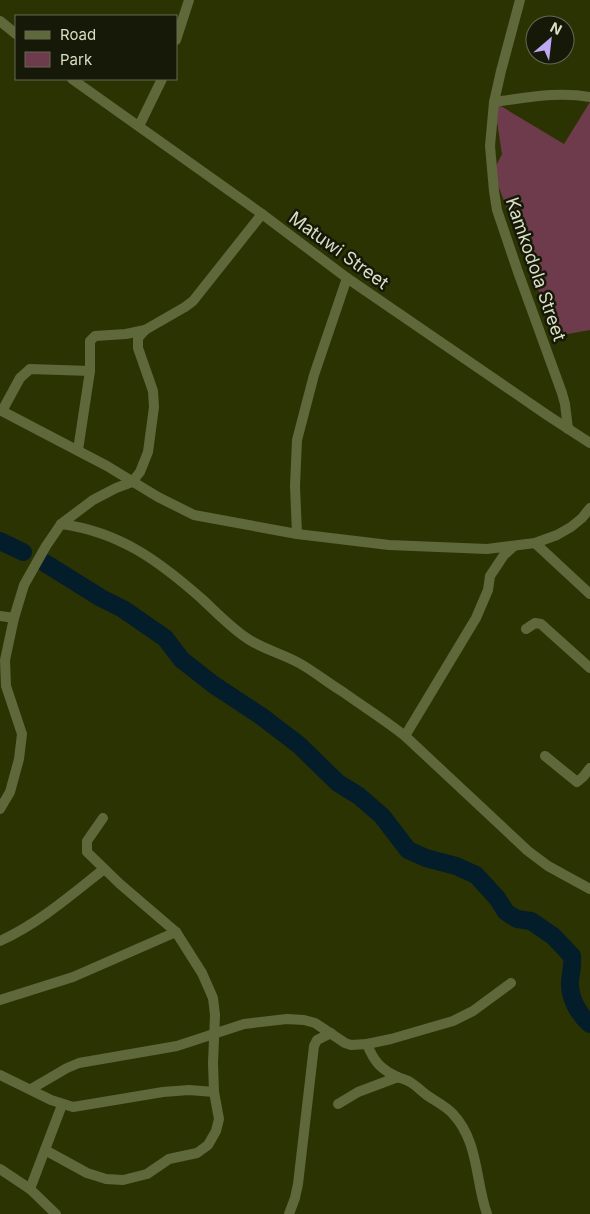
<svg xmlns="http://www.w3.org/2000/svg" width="590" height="1214" viewBox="0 0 590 1214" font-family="Inter,sans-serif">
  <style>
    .green { fill: #6e3b4d }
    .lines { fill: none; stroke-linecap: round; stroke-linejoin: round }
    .river { stroke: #041d2b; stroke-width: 18 }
    .minor { stroke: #5f683a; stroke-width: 10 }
    .labels { text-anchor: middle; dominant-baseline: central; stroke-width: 5; stroke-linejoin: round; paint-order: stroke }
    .street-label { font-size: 18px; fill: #d9dfc6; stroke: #161907 }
  </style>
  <rect width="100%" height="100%" fill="#2c3303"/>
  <polygon class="green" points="494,102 564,144 590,102 590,330 556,336 493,172 502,154"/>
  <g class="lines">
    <g class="river">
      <polyline points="0,541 23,552"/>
      <path d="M 45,563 L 101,598 L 123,609 L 165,638 L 182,660 L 214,685 L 261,716 L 299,745 L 338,783 L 359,796 L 382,816 L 408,850 L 426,858 L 456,866 L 476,875 L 497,898 L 506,912 L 517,919 L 531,921 L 553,936 L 572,956 C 573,965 571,972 570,981 C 569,997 578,1014 590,1024"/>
    </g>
    <g class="minor">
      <polyline points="520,0 501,71 494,102 490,146 494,191 497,210 518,272 562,393 565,404 568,429"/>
      <polyline points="0,21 16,34"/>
      <polyline points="176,40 189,0"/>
      <polyline points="72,79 262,214 347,278 547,415 590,443"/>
      <path d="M 494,102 C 526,98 558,91 590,97"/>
      <polyline points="139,126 162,79"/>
      <polyline points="0,410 107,466 158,497 194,515 297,534 389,545 487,549 535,543 557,535 571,527 582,518 590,508"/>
      <polyline points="2,411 20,378 30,369 90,371"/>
      <polyline points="78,450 90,371 90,341 95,336 126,334 145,330"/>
      <path d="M 61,524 C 120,532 159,561 202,599 C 217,613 231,628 248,639 C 263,649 283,654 299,663 C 315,672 328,683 343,692 C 364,707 385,720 405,736 L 528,851 L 548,866 L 590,889"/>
      <polyline points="297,534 295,486 297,440 314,375 347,278"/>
      <polyline points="535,543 590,594"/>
      <polyline points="0,616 14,618"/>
      <polyline points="526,629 535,623 541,624 590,668"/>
      <polyline points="405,736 476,618 488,590 490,576 504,555 514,546"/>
      <polyline points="545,756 577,782 583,777 590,768"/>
      <polyline points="0,809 10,792 19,759 22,734 6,686 5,660 14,618 24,585 46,546 61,524 93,500 116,488 132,482 140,472 148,452 154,407 153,391 138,348 138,338 145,330 185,307 193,301 262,214"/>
      <path d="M 0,941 C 39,923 70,896 104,869"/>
      <polyline points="0,1000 73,977 176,932"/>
      <path d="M 367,1044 C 374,1062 381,1070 400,1078 C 403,1079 407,1080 410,1082 C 417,1086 422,1092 428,1096 C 437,1102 446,1106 453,1114 C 479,1142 475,1180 487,1214"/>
      <polyline points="0,1075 51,1100 73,1107 163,1092 189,1090 214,1092"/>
      <polyline points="31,1089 67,1068 79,1063 177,1046 244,1024 287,1019 304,1020 315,1023 345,1043 351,1045 367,1044 391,1039 453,1021 473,1011 511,983"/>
      <polyline points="338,1104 358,1092 398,1077"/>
      <polyline points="45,1150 87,1173 106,1179 123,1180 147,1174 169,1159 197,1153 208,1145 216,1131 219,1119 214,1092 213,1063 215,1015 213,998 202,973 176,932 120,884 87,852 87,841 103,818"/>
      <polyline points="0,1169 30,1189 56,1214"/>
      <polyline points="30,1189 62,1105"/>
      <polyline points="289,1214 295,1198 298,1184 314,1046 317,1040 331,1033"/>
    </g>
  </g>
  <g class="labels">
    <g class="street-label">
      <text transform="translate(339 250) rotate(36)">Matuwi Street</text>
      <text transform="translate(536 269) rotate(71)">Kamkodola Street</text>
    </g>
  </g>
  <rect x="15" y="15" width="162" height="65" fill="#161907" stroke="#646853"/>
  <rect x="25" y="31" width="25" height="8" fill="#5f683a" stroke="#646853"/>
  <text x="60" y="40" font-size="15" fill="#d9dfc6">Road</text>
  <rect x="25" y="52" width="25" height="15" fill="#6e3b4d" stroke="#646853"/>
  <text x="60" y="65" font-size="15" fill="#d9dfc6">Park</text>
  <g transform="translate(550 40) rotate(28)"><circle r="24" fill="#161907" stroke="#646853"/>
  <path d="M0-4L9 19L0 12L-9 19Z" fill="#bfa8f4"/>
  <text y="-8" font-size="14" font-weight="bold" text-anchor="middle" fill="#d9dfc6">N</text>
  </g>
</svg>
